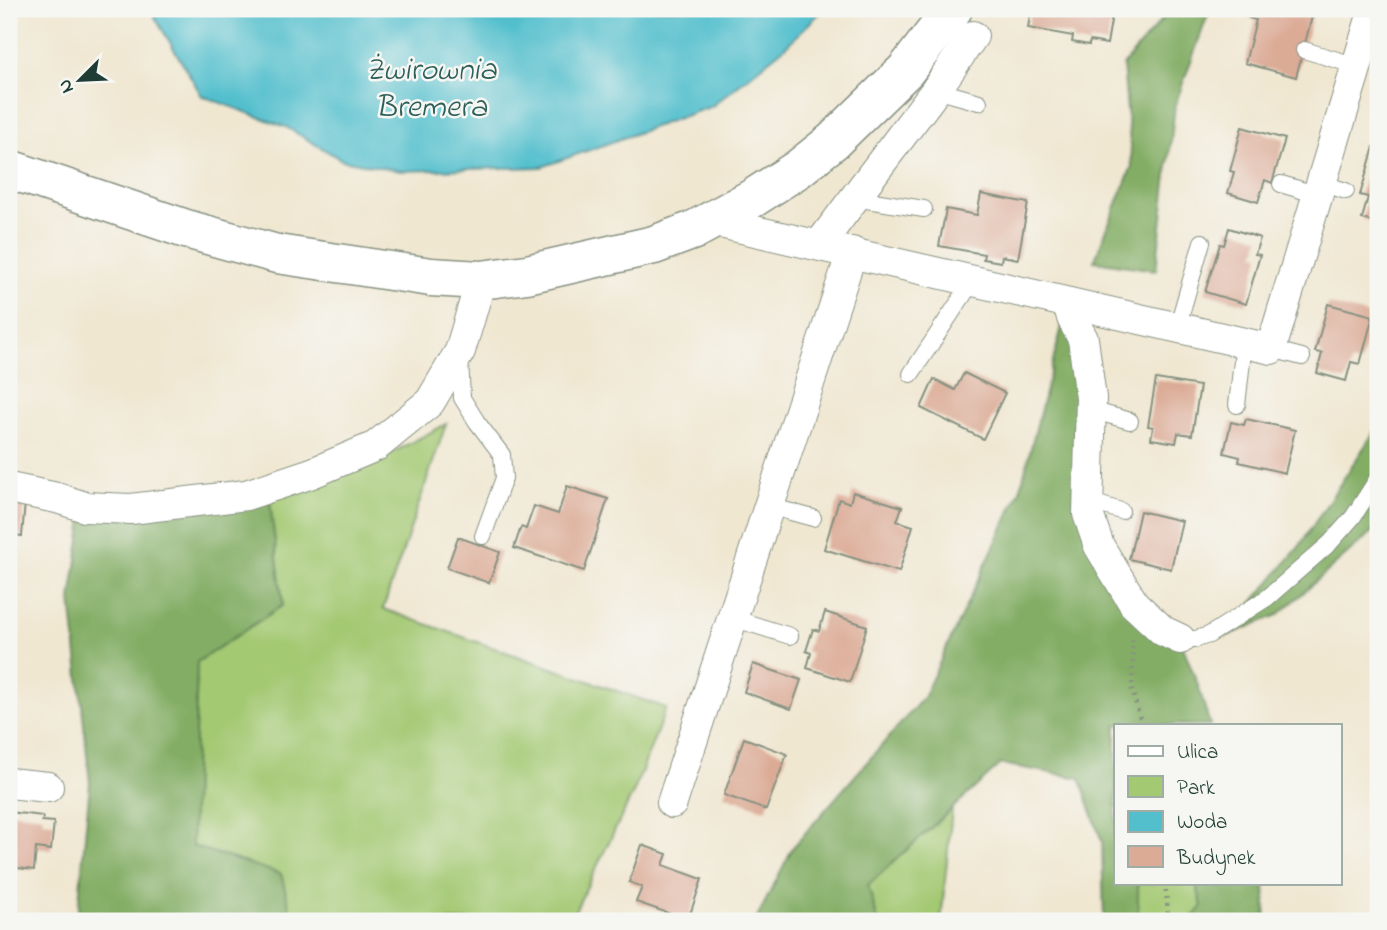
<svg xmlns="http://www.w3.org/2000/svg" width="1387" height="930" viewBox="0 0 1387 930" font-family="'Indie Flower',sans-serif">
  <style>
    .green { fill: #a4c973; stroke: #628354; stroke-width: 2 }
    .forest { fill: #83ad65; stroke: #51754c; stroke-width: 2 }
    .water { fill: #53bfcd; stroke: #397e80; stroke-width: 2 }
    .building { fill: #dcab96 }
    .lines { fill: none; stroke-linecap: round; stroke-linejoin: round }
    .lane-casing { stroke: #889282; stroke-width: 18 }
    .street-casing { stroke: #889282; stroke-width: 32 }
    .secondary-casing { stroke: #889282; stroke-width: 41 }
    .path { stroke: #889282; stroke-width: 4.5; stroke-dasharray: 2 5; stroke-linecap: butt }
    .lane { stroke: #fff; stroke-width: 16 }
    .street { stroke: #fff; stroke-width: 30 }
    .secondary { stroke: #fff; stroke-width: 38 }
    .labels { text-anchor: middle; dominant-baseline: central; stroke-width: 5; stroke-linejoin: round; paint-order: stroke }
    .water-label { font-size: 32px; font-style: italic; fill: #2c5e5a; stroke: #f6f6f2 }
  </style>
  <rect width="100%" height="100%" fill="#f6f6f2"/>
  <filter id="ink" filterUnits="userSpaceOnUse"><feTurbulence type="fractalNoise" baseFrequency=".0143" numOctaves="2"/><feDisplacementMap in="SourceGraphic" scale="14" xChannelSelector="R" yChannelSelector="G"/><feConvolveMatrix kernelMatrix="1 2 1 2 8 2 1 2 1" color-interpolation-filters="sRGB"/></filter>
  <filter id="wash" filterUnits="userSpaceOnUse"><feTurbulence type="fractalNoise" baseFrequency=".00686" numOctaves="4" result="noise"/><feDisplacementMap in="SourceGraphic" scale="28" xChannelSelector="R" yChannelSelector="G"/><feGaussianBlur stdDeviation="1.57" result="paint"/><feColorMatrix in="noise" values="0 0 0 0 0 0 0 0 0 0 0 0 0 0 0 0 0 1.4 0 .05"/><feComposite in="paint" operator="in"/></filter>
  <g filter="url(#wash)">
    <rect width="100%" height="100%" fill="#f0e7d1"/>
    <g class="green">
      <polygon points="446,424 383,609 666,708 634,791 570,921 293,921 281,874 192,846 197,662 283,605 268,487 386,456"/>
      <polygon points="952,809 941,921 878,921 868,885"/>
      <polygon points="1138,883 1196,883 1202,906 1190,921 1138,921"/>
    </g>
    <g class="forest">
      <polygon points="1171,9 1210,9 1175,105 1156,270 1094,261 1132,166 1123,65"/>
      <polygon points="1068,303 1099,546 1180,639 1198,685 1210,725 1116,725 1116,883 1138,883 1138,921 1104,921 1102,842 1080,778 1001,764 868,885 878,921 752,921 756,920 793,847 923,698 1020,491"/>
      <polygon points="1378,426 1378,527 1278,615 1224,637 1299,547"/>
      <polygon points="268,487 283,605 197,662 192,846 281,874 293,921 77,921 90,783 71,599 85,507"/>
      <polygon points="1196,883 1265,883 1266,921 1190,921 1202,906"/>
    </g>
    <polygon class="water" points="150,9 824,9 785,47 712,106 542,167 401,171 342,160 286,127 202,96"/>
    <g id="blocks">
      <g class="building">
        <polygon points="1031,9 1113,9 1107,44 1090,41 1089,45 1072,42 1073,36 1028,28"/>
        <polygon points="1252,9 1314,9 1296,77 1245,63 1256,20 1249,18"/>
        <polygon points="1242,127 1285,139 1272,183 1265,180 1258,202 1228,193 1234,172 1230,171"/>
        <polygon points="1374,147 1378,149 1378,223 1362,219 1368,197 1360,195"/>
        <polygon points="981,194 1028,203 1018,259 1002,256 1001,262 983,259 984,254 939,246 946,209 977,215"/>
        <polygon points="1229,228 1260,238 1255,254 1260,255 1246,304 1205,292 1220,244 1224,245"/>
        <polygon points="1328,304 1373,316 1360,364 1351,362 1346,381 1317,373 1322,353 1315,352"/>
        <polygon points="964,373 1005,393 983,439 921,408 934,379 955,390"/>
        <polygon points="1156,379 1200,386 1192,435 1178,433 1176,443 1151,439 1153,427 1148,426"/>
        <polygon points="1246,419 1295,430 1285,473 1239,462 1240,457 1224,453 1231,422 1244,425"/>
        <polygon points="567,486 608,499 584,571 514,548 521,527 526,529 534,506 558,514"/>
        <polygon points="853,492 902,507 897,521 913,526 899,572 824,549 839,499 850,503"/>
        <polygon points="9,500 25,502 22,536 9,534"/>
        <polygon points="1140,511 1182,521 1171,569 1129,559"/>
        <polygon points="458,537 500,552 489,583 447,568"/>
        <polygon points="825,612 867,626 850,682 807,668 811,653 806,651 813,629 819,631"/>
        <polygon points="753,664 801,680 791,709 744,692"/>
        <polygon points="744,738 787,754 766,810 724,795"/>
        <polygon points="9,812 43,816 42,821 54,822 51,850 36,848 34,870 9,867"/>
        <polygon points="642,845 667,854 663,865 702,879 688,920 636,902 642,887 629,882"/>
      </g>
    </g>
  </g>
  <g filter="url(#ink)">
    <use href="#blocks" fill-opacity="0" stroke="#889282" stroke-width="2"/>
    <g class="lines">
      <defs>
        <g id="lane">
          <polyline points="1304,50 1357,66"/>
          <polyline points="936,90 979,102"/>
          <polyline points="1321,183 1346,191"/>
          <polyline points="1281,184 1318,195"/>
          <polyline points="854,198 924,209"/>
          <polyline points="1177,328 1202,242"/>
          <polyline points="1271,349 1302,357"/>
          <polyline points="460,358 462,398 477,422 502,455 504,478 483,536"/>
          <polyline points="911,374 972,282"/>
          <polyline points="1237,405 1244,343"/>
          <polyline points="1091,410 1130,421"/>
          <polyline points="1088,501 1121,511"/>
          <polyline points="769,506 813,518"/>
          <polyline points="732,618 790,636"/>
          <polyline points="1180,639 1196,639 1209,635 1267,598 1330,543 1353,517 1378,478"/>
        </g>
        <g id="street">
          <polyline points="711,221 1271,349 1374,9"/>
          <polyline points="819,245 936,90 973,36"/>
          <polyline points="1068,303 1072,318 1083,339 1091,398 1088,514 1099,546 1134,604 1163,631 1180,639"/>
          <polyline points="9,488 57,498 85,507 131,509 246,495 312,473 376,446 430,402 460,351 481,280"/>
          <polyline points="9,783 48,787"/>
          <polyline points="672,803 852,252"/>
        </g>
        <polyline id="secondary" points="9,169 186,229 277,254 431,277 481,280 527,274 654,245 694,230 753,198 798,169 833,141 906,70 953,9"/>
      </defs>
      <use href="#lane" class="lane-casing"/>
      <use href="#street" class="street-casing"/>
      <use href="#secondary" class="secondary-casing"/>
      <g class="path">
        <polyline points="1133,640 1132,690 1142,725"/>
        <polyline points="1165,883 1169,921"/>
      </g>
      <use href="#lane" class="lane"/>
      <use href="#street" class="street"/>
      <use href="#secondary" class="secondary"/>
    </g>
  </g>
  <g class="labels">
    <g class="water-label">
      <text x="431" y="71">Żwirownia<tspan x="431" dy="37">Bremera</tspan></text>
    </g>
  </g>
  <rect width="1387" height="930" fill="none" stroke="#f6f6f2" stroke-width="35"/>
  <rect x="1114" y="724" width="228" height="161" fill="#f6f6f2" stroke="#a0aca6" stroke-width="2"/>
  <rect x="1128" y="746" width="35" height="10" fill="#ffffff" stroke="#a0aca6" stroke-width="2"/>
  <text x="1177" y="758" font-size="21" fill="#1f3d34">Ulica</text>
  <rect x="1128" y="776" width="35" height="21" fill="#a4c973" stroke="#a0aca6" stroke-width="2"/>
  <text x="1177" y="794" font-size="21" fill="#1f3d34">Park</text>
  <rect x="1128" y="811" width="35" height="21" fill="#53bfcd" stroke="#a0aca6" stroke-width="2"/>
  <text x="1177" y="828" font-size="21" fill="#1f3d34">Woda</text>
  <rect x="1128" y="846" width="35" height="21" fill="#dcab96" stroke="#a0aca6" stroke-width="2"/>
  <text x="1177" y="864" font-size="21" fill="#1f3d34">Budynek</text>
  <g transform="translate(80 80) rotate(246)" stroke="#f6f6f2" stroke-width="5" paint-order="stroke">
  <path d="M0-5L12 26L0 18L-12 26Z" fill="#1f3d34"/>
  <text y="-10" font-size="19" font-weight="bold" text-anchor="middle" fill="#1f3d34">N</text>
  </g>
</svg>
